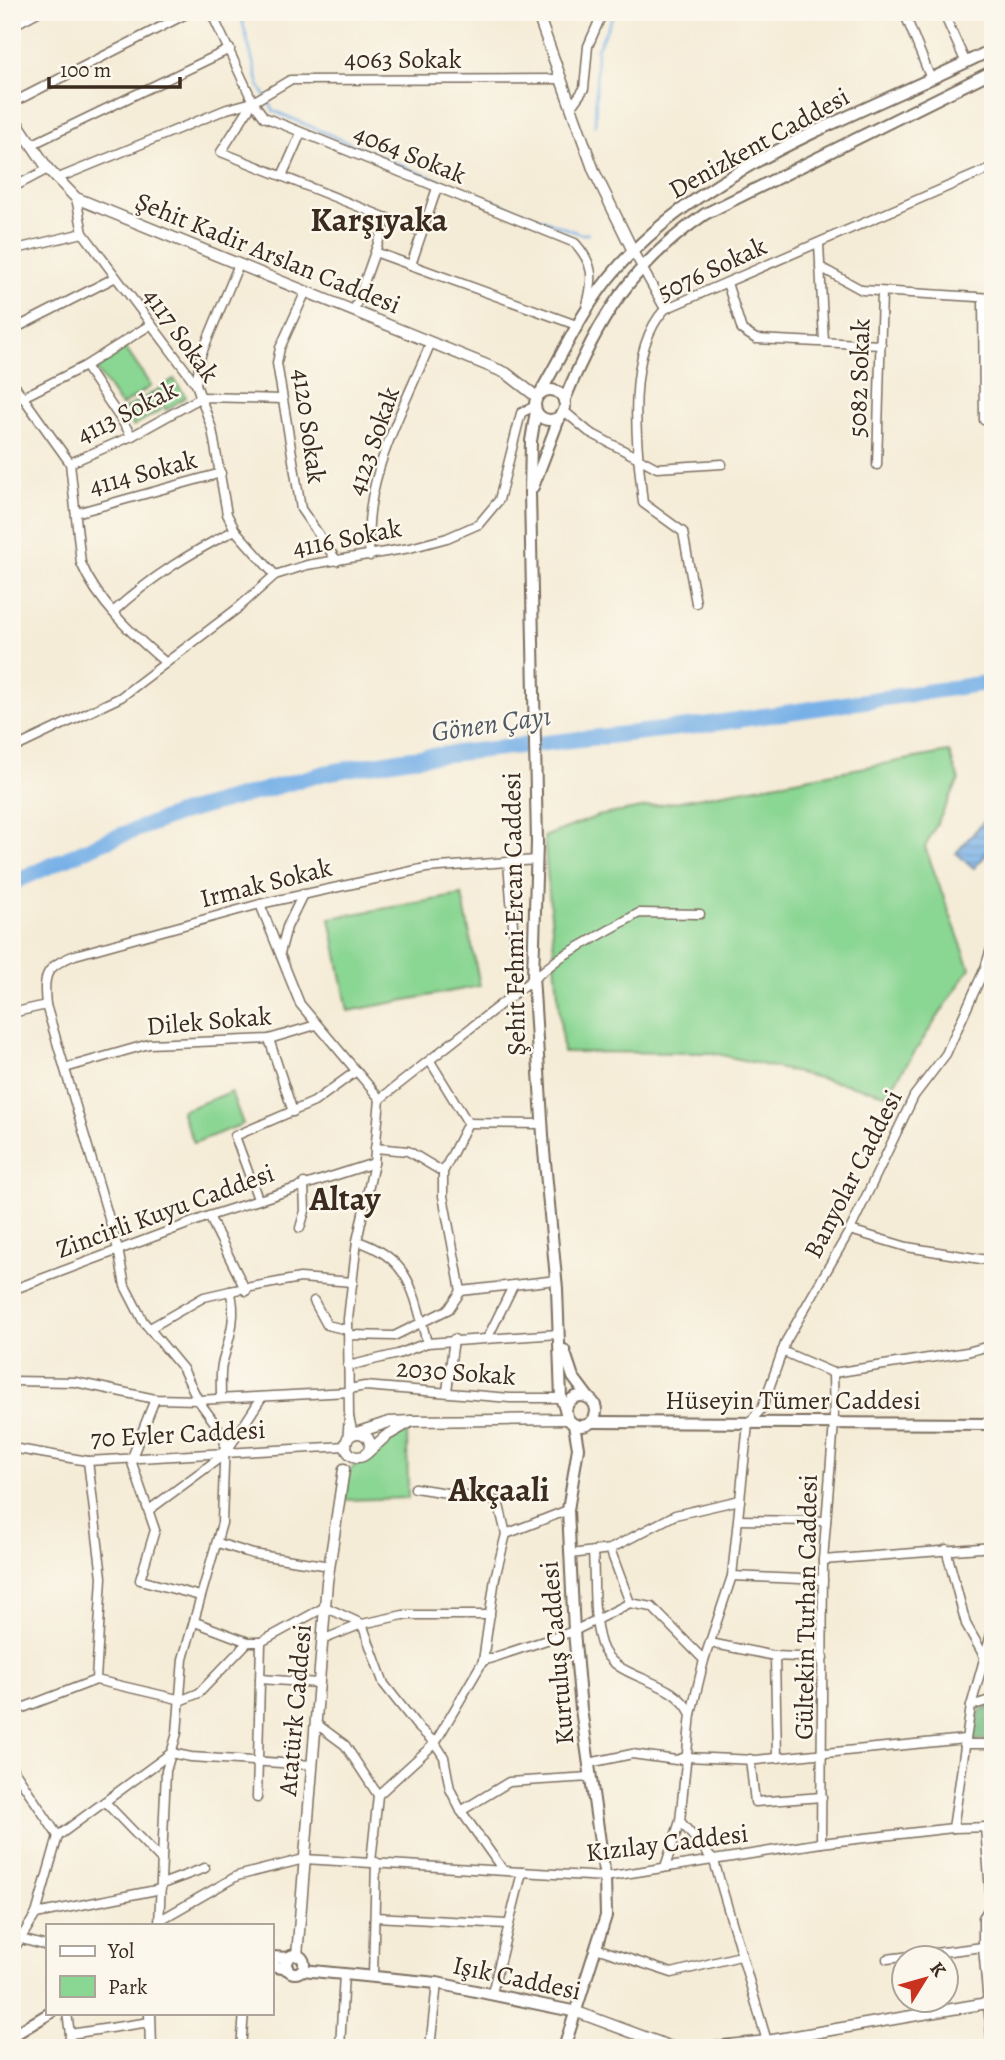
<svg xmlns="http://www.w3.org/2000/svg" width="1005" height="2060" viewBox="0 0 1005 2060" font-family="Alegreya,serif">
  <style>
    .forest { fill: url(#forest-firs); stroke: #55704e; stroke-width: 2 }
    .green { fill: #8ad693; stroke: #628058; stroke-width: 2 }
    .water { fill: url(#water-rules); stroke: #596d82; stroke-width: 2 }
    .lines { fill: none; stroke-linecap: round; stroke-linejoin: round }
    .stream { stroke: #77b0e7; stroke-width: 2.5 }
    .river { stroke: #77b0e7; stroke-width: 16 }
    .minor-casing { stroke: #7c6e5f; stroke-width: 11 }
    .tertiary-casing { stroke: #7c6e5f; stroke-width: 13 }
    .secondary-casing { stroke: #7c6e5f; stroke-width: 14 }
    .minor { stroke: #fff; stroke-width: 8 }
    .tertiary { stroke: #fff; stroke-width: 10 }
    .secondary { stroke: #fff; stroke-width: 10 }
    .labels { text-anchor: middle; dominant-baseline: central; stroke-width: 5; stroke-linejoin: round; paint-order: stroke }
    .street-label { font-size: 26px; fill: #3b2a1e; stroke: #fbf7ec }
    .water-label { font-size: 28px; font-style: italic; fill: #505964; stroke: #fbf7ec }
    .district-label { font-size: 33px; font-weight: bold; fill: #3b2a1e; stroke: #fbf7ec }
  </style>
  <defs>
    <pattern id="forest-firs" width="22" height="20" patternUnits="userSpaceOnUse" patternTransform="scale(1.75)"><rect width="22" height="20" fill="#6fb77d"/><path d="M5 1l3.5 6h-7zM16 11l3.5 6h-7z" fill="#5c9566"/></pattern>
    <pattern id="water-rules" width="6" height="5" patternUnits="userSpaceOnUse" patternTransform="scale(1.75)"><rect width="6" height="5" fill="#77b0e7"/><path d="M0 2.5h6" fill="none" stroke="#638fbb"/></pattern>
  </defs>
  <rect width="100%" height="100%" fill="#fbf7ec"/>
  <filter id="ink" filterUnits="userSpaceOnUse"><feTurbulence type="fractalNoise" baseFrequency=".0143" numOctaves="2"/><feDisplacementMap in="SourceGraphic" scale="14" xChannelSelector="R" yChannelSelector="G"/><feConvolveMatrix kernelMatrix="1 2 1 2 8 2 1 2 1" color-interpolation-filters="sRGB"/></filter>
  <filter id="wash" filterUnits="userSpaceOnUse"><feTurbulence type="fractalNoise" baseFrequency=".00686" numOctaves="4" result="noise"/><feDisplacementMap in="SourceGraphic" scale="28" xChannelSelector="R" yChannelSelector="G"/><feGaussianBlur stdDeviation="1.57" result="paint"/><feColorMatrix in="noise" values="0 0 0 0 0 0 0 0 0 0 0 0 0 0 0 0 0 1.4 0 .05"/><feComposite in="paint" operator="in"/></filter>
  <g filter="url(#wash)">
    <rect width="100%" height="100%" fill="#f5ecd7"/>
    <polygon class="forest" points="993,1706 993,1740 971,1741 980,1710"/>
    <g class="green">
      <polygon points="124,346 151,386 121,406 94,366"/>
      <polygon points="174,379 186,397 166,410 154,392"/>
      <polygon points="152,393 161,410 133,426 123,410"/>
      <polygon points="949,752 959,780 925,847 970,968 887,1094 713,1053 563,1052 544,837 598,816"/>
      <polygon points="462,895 480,986 348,1011 330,918"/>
      <polygon points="231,1092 243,1124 194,1143 181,1111"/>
      <polygon points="407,1427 408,1498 345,1500 349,1471 377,1446"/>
    </g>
    <polygon class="water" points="984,821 993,828 993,847 974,868 956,853"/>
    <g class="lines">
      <g class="stream">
        <polyline points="240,12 259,85 274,111 417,172 581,234 588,234"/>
        <polyline points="595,126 597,49 615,12"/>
      </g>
      <polyline class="river" points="12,883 103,842 175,815 325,773 404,759 696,726 993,682"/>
    </g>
  </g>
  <g filter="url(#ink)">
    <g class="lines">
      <defs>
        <g id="minor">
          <path d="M 211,12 L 253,102 L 264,117 L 575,243 C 594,264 594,278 587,305"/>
          <polyline points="904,12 931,79"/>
          <polyline points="943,12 966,63"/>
          <polyline points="12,26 38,12"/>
          <polyline points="253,102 221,152 422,232"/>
          <polyline points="12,103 190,12"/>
          <polyline points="571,107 584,89 588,46 603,12"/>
          <polyline points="33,144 230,49"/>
          <polyline points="282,176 301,133"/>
          <polyline points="56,179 227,109 253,102 290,80 559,79"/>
          <polyline points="12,188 48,169"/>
          <polyline points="76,198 83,233 196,384 212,429 227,514 235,530 275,575"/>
          <polyline points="819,244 824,342"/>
          <polyline points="12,250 83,233"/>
          <polyline points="633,251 665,309"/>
          <polyline points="375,252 579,326"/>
          <polyline points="411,265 437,188"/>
          <polyline points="820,267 862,290 993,298"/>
          <polyline points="727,283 742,330 756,339 881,345"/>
          <polyline points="306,291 280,348 277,363 301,509 337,561"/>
          <polyline points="983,298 984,420"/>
          <polyline points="354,311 387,218"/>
          <polyline points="12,330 114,278"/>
          <polyline points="85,366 132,436"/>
          <path d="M 12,382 L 70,463 L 81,563 C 98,603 133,635 166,663"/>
          <polyline points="196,384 201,355 239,264"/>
          <polyline points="23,397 85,366 150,325"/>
          <polyline points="564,411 589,432 657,468 722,464"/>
          <polyline points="70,463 132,436 202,397 282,399"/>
          <polyline points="877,465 882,292"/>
          <polyline points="76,513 221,473"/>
          <path d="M 370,556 C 360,482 404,409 431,342"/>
          <path d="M 696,603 L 683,532 L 643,503 C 637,449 624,353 665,309 L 993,167"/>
          <path d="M 113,612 C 151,577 190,553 235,530"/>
          <polyline points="12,749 121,697 238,608 275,575 307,565 410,548 447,538 479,524 499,500 521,413 535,406"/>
          <polyline points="508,862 518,989"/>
          <polyline points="260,904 300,1004 380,1099"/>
          <polyline points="280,953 287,927 303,894"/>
          <polyline points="12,1013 46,1005"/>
          <polyline points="269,1039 293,1112"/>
          <polyline points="430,1061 468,1123 443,1172 443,1196 461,1291"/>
          <polyline points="65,1068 149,1044 269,1039 316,1025"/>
          <polyline points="468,1123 542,1124"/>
          <polyline points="375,1148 408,1151 443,1172"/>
          <polyline points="258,1199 235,1136 314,1102 355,1072"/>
          <polyline points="209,1216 246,1291"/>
          <polyline points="300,1228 305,1211 304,1183"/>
          <polyline points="850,1230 907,1247 993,1261"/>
          <path d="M 357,1241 C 411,1258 414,1294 427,1343"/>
          <polyline points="12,1290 209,1216 374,1163"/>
          <polyline points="461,1291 557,1280"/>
          <polyline points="314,1301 327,1325 348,1330"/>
          <polyline points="150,1328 204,1297 230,1291 300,1278 353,1282"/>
          <polyline points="349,1335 394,1336 449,1309 461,1291"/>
          <polyline points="488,1337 513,1286"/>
          <polyline points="782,1351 833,1373 967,1352 993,1345"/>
          <polyline points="348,1366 398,1354 427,1343 559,1334"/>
          <polyline points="12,1381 75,1382 155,1399 198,1400 348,1392"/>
          <polyline points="349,1389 365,1386 510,1398 561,1398"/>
          <polyline points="447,1391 454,1339"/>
          <path d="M 221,1398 C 221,1387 220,1374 222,1364 C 229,1340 238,1315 230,1291"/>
          <polyline points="155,1399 131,1460 155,1530 140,1580 200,1596"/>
          <polyline points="349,1417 348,1319 357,1241 374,1163 380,1099 561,957 639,913 700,914"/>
          <polyline points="347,1442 349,1417 353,1434"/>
          <polyline points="12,1448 88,1461 346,1446"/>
          <polyline points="149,1510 225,1454 262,1397"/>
          <polyline points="739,1520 826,1521"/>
          <polyline points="506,1534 568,1510"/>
          <polyline points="218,1543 253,1554 330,1566"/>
          <polyline points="610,1549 630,1603 652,1607 704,1660"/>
          <polyline points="946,1549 966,1624 984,1656"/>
          <path d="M 593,1552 C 595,1581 592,1616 601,1644 C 613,1682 672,1675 691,1714"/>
          <polyline points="571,1554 610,1549 675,1515 740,1500"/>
          <polyline points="823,1560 993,1547"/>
          <polyline points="732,1576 823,1580"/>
          <polyline points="195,1622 248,1642 261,1642"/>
          <polyline points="322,1640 362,1624 403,1615 490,1615"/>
          <polyline points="261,1642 325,1607 362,1624 384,1684 417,1726 435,1743 444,1757 450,1789 461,1811 503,1870"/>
          <polyline points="710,1643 775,1656 823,1658"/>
          <polyline points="775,1656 777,1758"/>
          <polyline points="483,1661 574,1631 630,1603"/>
          <polyline points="260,1679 318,1683"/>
          <polyline points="96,1680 182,1700 199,1693 248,1642"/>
          <polyline points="971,1706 993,1699"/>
          <polyline points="12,1712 96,1680 102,1577 88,1461"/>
          <polyline points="318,1725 345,1745 378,1795"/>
          <polyline points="964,1744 993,1744"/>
          <polyline points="171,1753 191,1757 312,1765"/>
          <polyline points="750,1759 755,1802 822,1797"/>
          <polyline points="589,1763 632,1754 676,1760 686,1757 756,1760 965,1739"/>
          <polyline points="12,1767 58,1836"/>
          <polyline points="257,1798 261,1642"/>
          <polyline points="105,1802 161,1860"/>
          <polyline points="461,1811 509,1782 590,1777"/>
          <polyline points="680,1821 714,1861 769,2048"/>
          <polyline points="985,1827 991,1905 983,1918 983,1947 992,2048"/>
          <polyline points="953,1828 971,1706 993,1627"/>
          <polyline points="821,1843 823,1560 834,1423 833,1373"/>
          <polyline points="371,1862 378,1795 435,1743 483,1661 495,1578 506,1534 498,1501 415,1488"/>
          <polyline points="665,1867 680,1821 691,1714 704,1660 732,1576 748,1424 762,1408 786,1341 850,1230 914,1096 946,1054 985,968 993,942"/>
          <polyline points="162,1884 205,1868"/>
          <polyline points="36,1914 161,1889"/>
          <polyline points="375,1917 507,1924"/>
          <polyline points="162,1919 237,1876 304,1859 605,1877 821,1843 953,1828 993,1827"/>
          <path d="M 159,1925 L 166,1771 L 177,1733 L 183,1659 L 222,1523 L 225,1437 L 198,1400 L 183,1369 L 143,1321 L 125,1286 L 118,1249 L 46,1005 C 43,974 45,967 75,955 L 260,904 L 426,868 L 536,860"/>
          <polyline points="21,1939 47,1946"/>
          <polyline points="596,1948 672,1973 740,1956"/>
          <polyline points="12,1952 36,1914 58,1836 171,1753"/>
          <polyline points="887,1959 983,1947"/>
          <polyline points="373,1976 376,1862"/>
          <polyline points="492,1993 522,1872"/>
          <polyline points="67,2013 70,2034 69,2048"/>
          <polyline points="70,2034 150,2022"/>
          <polyline points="241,2048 244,2013"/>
          <polyline points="340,2048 344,1973"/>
          <polyline points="430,2048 437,1983"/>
        </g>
        <g id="tertiary">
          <polyline points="537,12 594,171 633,251"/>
          <polyline points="12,115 48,169 76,198 506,373 537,397"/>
          <polyline points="412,1421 567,1419"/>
          <polyline points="356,1433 389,1422 412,1421 386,1436 367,1453"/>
          <circle cx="358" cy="1445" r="12"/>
          <polyline points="297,1956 327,1582 344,1469"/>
          <polyline points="577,2012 674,2048"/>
          <polyline points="150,2013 151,2048"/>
          <polyline points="700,2048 767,2041 993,2002"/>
        </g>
        <g id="secondary">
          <circle cx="550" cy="405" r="15"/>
          <path d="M 540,393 C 562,355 581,313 608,279 C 699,165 866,114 993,49"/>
          <path d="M 564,401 C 598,319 631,265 705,214 L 993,71"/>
          <polyline points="536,411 531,441 530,493 537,843 533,976 544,1151 557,1289 561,1398 566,1412"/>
          <polyline points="533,487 560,416"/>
          <polyline points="564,1350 573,1377 588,1397"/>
          <circle cx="581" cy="1411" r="15"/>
          <polyline points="593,1422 993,1424"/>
          <circle cx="295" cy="1964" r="9"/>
          <polyline points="271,1957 289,1958"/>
          <polyline points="271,1966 288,1969"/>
          <polyline points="302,1970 437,1983 577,2012"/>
          <polyline points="12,2036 50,2013"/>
          <polyline points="564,2048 606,1916 605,1877 581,1709 574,1631 568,1510 578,1448 574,1425"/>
        </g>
      </defs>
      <use href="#minor" class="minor-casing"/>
      <use href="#tertiary" class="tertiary-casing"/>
      <use href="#secondary" class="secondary-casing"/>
      <use href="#minor" class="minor"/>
      <use href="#tertiary" class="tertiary"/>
      <use href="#secondary" class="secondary"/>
    </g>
  </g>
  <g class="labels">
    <g class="street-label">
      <text x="403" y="59">4063 Sokak</text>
      <text transform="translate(759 143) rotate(-29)">Denizkent Caddesi</text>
      <text transform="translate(410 154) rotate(22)">4064 Sokak</text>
      <text transform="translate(268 253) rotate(22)">Şehit Kadir Arslan Caddesi</text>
      <text transform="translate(712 269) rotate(-25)">5076 Sokak</text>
      <text transform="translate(181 335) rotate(54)">4117 Sokak</text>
      <text transform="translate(859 378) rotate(-88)">5082 Sokak</text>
      <text transform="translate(127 412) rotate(-27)">4113 Sokak</text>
      <text transform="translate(309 426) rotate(82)">4120 Sokak</text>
      <text transform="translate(373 441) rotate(-71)">4123 Sokak</text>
      <text transform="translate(143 473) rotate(-15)">4114 Sokak</text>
      <text transform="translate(347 538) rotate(-11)">4116 Sokak</text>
      <text transform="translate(266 883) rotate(-14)">Irmak Sokak</text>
      <text transform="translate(514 914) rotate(-91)">Şehit Fehmi Ercan Caddesi</text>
      <text transform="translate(209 1021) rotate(-5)">Dilek Sokak</text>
      <text transform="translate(853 1174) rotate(-63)">Banyolar Caddesi</text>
      <text transform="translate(165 1211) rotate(-20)">Zincirli Kuyu Caddesi</text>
      <text transform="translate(456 1372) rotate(4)">2030 Sokak</text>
      <text x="793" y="1400">Hüseyin Tümer Caddesi</text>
      <text transform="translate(178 1434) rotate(-3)">70 Evler Caddesi</text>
      <text transform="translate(806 1607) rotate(-89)">Gültekin Turhan Caddesi</text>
      <text transform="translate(557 1653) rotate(-95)">Kurtuluş Caddesi</text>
      <text transform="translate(295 1710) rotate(-85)">Atatürk Caddesi</text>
      <text transform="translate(667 1843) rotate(-7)">Kızılay Caddesi</text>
      <text transform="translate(517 1978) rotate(12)">Işık Caddesi</text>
    </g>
    <g class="water-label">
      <text transform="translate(491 724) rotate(-8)">Gönen Çayı</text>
    </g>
    <g class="district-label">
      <text x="379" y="219">Karşıyaka</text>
      <text x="345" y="1198">Altay</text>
      <text x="499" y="1489">Akçaali</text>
    </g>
  </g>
  <rect width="1005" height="2060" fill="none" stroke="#fbf7ec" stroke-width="42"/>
  <rect x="46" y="1924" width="228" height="91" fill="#fbf7ec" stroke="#aea59a" stroke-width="2"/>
  <rect x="60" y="1946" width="35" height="10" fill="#ffffff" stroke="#aea59a" stroke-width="2"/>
  <text x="108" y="1958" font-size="21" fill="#3b2a1e">Yol</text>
  <rect x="60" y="1976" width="35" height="21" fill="#8ad693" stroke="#aea59a" stroke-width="2"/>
  <text x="108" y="1994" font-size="21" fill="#3b2a1e">Park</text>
  <g transform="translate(925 1979) rotate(53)"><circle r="33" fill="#fbf7ec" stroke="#aea59a" stroke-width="2"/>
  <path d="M0-5L12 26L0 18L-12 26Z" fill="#c8321e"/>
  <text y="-10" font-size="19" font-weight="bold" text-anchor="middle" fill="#3b2a1e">K</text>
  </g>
  <path d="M49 77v10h131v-10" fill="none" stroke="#3b2a1e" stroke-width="3.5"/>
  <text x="60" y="77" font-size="21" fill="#3b2a1e" stroke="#fbf7ec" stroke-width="5" paint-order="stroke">100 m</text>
</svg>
